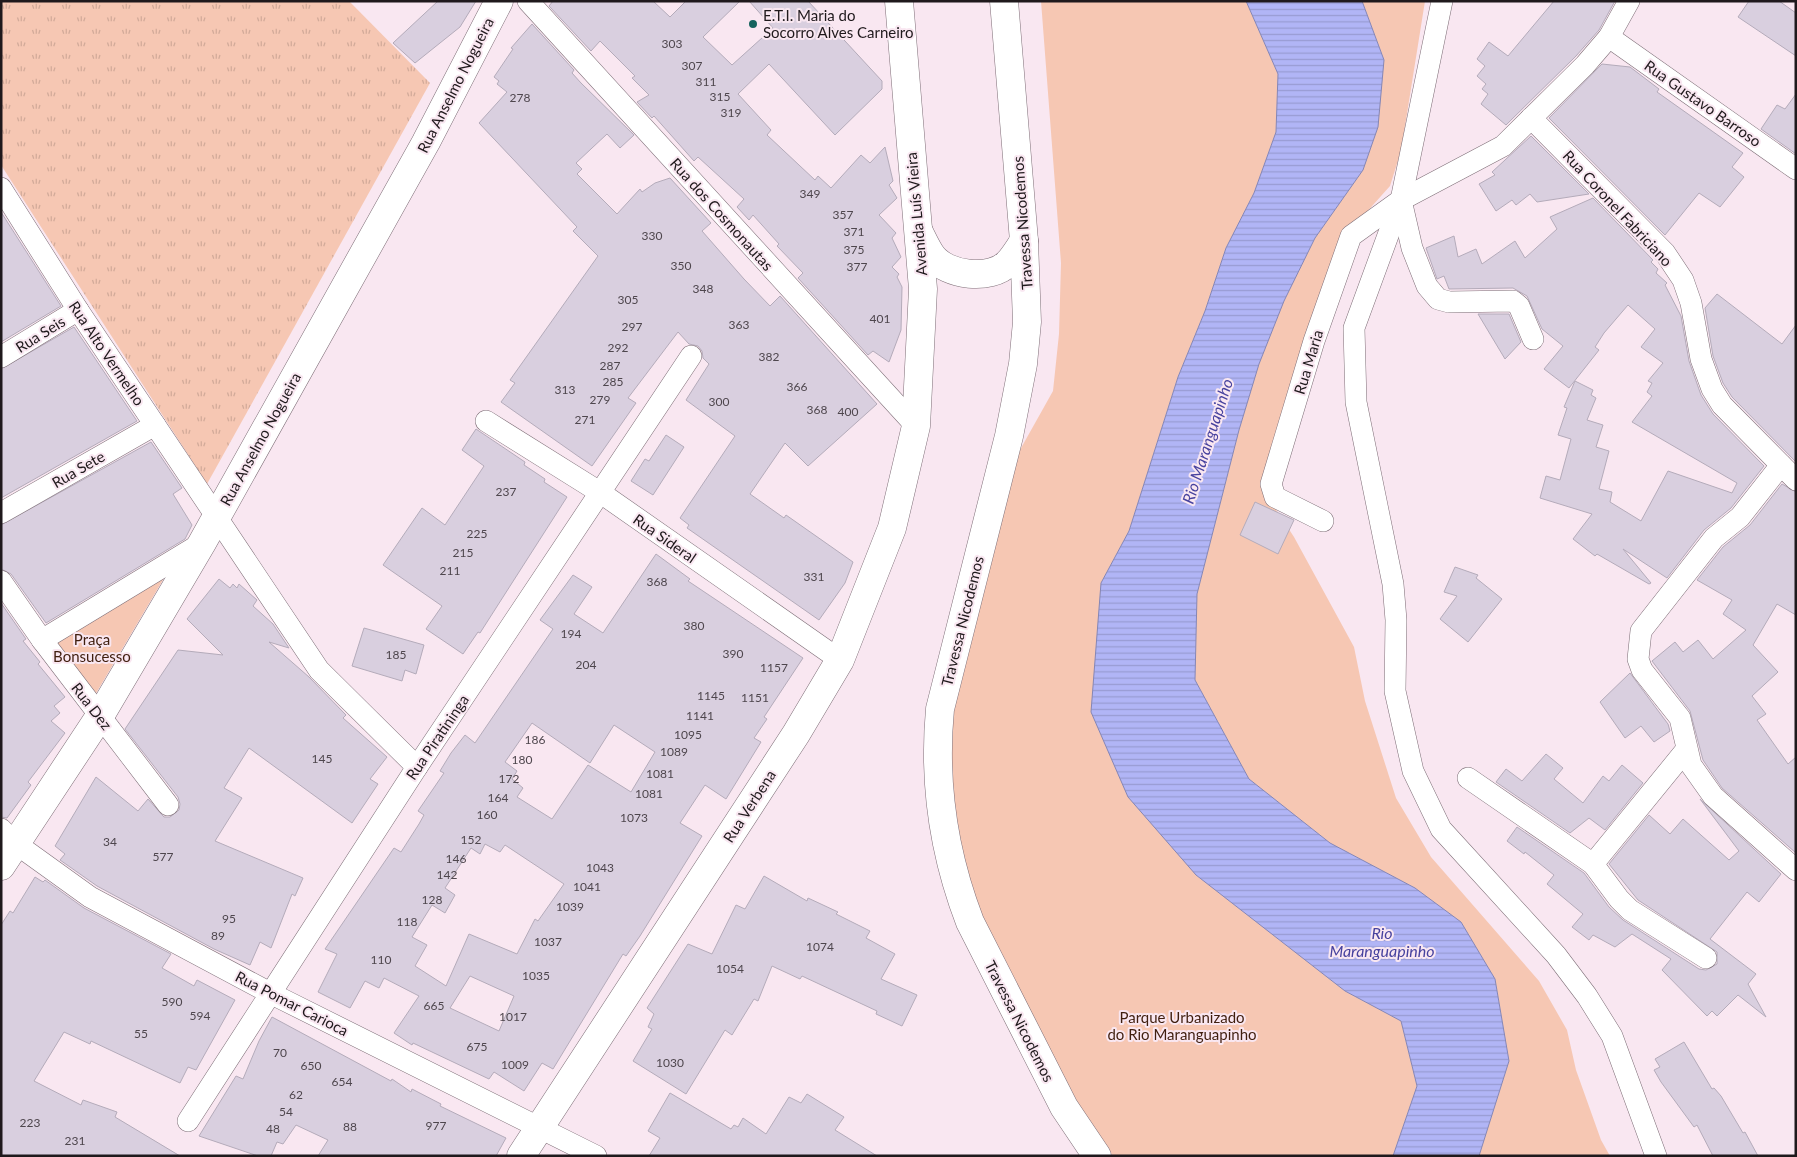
<svg xmlns="http://www.w3.org/2000/svg" width="1797" height="1157" viewBox="0 0 1797 1157" font-family="Lato,sans-serif">
  <style>
    .grass { fill: url(#grass-tufts) }
    .park { fill: #f6c7b3 }
    .water { fill: url(#water-rules); stroke: #8586b5 }
    .building { fill: #d9cfdf; stroke: #b4abba; fill-rule: evenodd }
    .lines { fill: none; stroke-linecap: round; stroke-linejoin: round }
    .street-casing { stroke: #7e6e77; stroke-width: 22 }
    .secondary-casing { stroke: #7e6e77; stroke-width: 29 }
    .primary-casing { stroke: #7e6e77; stroke-width: 29 }
    .street { stroke: #fff; stroke-width: 21 }
    .secondary { stroke: #fff; stroke-width: 28 }
    .primary { stroke: #fff; stroke-width: 28 }
    .poi-dot { fill: #14625d; stroke: #f9e7f1; stroke-width: 2 }
    .labels { text-anchor: middle; dominant-baseline: central; stroke-width: 4; stroke-linejoin: round; paint-order: stroke }
    .number-label { font-size: 12px; fill: #4e464d }
    .poi-label { font-size: 15px; fill: #1f191c; stroke: #f9e7f1; text-anchor: start }
    .street-label { font-size: 15px; fill: #1f191c; stroke: #f9e7f1 }
    .park-label { font-size: 15px; fill: #401f0f; stroke: #f9e7f1 }
    .water-label { font-size: 16px; font-style: italic; fill: #47429e; stroke: #f9e7f1 }
  </style>
  <defs>
    <pattern id="grass-tufts" width="24" height="20" patternUnits="userSpaceOnUse" patternTransform="scale(1.25)"><rect width="24" height="20" fill="#f6c7b3"/><path d="M3 7l-1-3M5 7V3M7 7l1-3M15 17l-1-3M17 17v-4M19 17l1-3" fill="none" stroke="#d2aa99"/></pattern>
    <pattern id="water-rules" width="6" height="5" patternUnits="userSpaceOnUse" patternTransform="scale(1.25)"><rect width="6" height="5" fill="#b1b5f6"/><path d="M0 2.5h6" fill="none" stroke="#989bd2"/></pattern>
  </defs>
  <rect width="100%" height="100%" fill="#f9e7f1"/>
  <polygon class="grass" points="1,1 349,1 430,83 207,484 1,165"/>
  <g class="park">
    <polygon points="1041,1 1246,1 1278,74 1276,132 1254,193 1226,248 1205,311 1178,377 1129,531 1101,583 1196,875 1345,991 1401,1021 1417,1086 1393,1156 1113,1156 1068,1092 980,918 959,842 949,778 950,709 1011,466 1053,391 1059,334 1061,263"/>
    <polygon points="1362,1 1425,1 1401,151 1390,186 1347,234 1273,505 1294,537 1354,647 1365,701 1396,798 1431,857 1539,981 1567,1030 1576,1070 1601,1140 1610,1156 1479,1156 1509,1061 1495,979 1461,922 1415,888 1330,843 1249,779 1195,680 1197,594 1239,430 1259,364 1282,305 1315,238 1363,170 1384,60"/>
    <polygon points="167,573 95,695 52,639"/>
  </g>
  <polygon class="water" points="1246,1 1362,1 1384,60 1378,127 1363,170 1315,238 1284,301 1259,364 1239,430 1197,594 1195,680 1249,779 1330,843 1415,888 1461,922 1495,979 1509,1061 1479,1156 1393,1156 1417,1086 1401,1021 1345,991 1196,875 1128,797 1091,712 1101,583 1129,531 1178,377 1205,311 1226,248 1254,193 1276,132 1278,74"/>
  <g class="building">
    <polygon points="438,1 476,1 460,27 415,63 393,43"/>
    <polygon points="553,1 653,1 670,17 686,1 740,1 703,37 732,65 773,28 749,1 808,1 882,81 882,89 835,135 769,64 738,94 771,130 767,135 815,180 818,176 831,188 861,155 870,163 885,147 893,181 889,185 897,198 879,215 896,233 892,238 901,257 892,267 899,274 897,277 902,287 901,330 889,362 873,351 868,355 798,278 803,273 777,246 779,244 753,215 749,220 737,207 744,199 698,157 694,161 654,116 652,118 637,102 649,95 632,78 635,76 600,41 591,51 549,6"/>
    <polygon points="1554,1 1615,1 1599,30 1576,56 1506,125 1481,104 1488,94 1482,89 1486,84 1477,76 1485,66 1477,59 1489,42 1508,56"/>
    <polygon points="1749,1 1779,1 1796,13 1796,56 1738,17"/>
    <polygon points="532,24 574,70 572,73 581,83 634,135 620,148 607,134 576,163 582,169 577,174 617,214 640,189 642,192 655,183 670,178 711,223 702,231 744,279 770,306 780,296 877,404 808,466 785,443 750,494 784,518 786,515 853,562 845,583 819,620 687,528 689,525 680,518 735,436 686,400 709,364 703,358 702,351 698,346 689,344 678,332 628,398 636,403 592,466 501,402 515,383 510,380 598,256 573,231 577,227 479,123 507,92 497,84 499,81 494,77 513,49 511,48"/>
    <polygon points="1602,64 1630,67 1659,89 1657,92 1743,153 1732,167 1744,177 1720,207 1699,193 1665,235 1549,118"/>
    <polygon points="1796,94 1796,154 1761,129 1777,105 1785,109"/>
    <polygon points="1531,136 1589,194 1537,202 1530,194 1516,205 1512,200 1496,211 1479,184 1495,175 1492,172"/>
    <polygon points="1593,198 1653,260 1651,262 1658,269 1656,273 1667,283 1665,285 1681,316 1689,361 1701,395 1713,414 1764,466 1731,508 1704,530 1667,578 1623,549 1651,583 1649,584 1597,554 1595,556 1573,539 1592,514 1540,498 1546,476 1560,480 1571,439 1558,435 1567,408 1564,407 1575,381 1593,390 1591,395 1596,398 1587,420 1603,425 1596,447 1609,451 1599,489 1612,492 1610,502 1641,521 1668,471 1732,493 1737,483 1632,422 1652,396 1647,392 1652,383 1648,381 1663,363 1641,347 1655,329 1628,305 1604,333 1595,347 1599,350 1569,388 1544,369 1563,346 1542,329 1527,296 1513,288 1449,289 1444,276 1437,279 1426,248 1454,236 1458,257 1476,249 1482,264 1515,241 1525,258 1557,229 1550,217"/>
    <polygon points="1,212 61,306 1,342"/>
    <polygon points="1717,294 1782,344 1796,325 1796,462 1732,397 1723,383 1713,356 1705,308"/>
    <polygon points="1478,314 1509,314 1521,342 1505,359"/>
    <polygon points="74,327 137,421 1,498 1,369"/>
    <polygon points="476,429 525,462 524,465 545,479 544,482 567,497 480,633 478,632 463,654 426,629 442,606 383,565 422,508 445,525 484,466 462,450"/>
    <polygon points="666,435 684,447 653,495 631,481 645,459 649,461"/>
    <polygon points="151,442 182,488 173,494 192,525 185,539 46,623 11,574 1,569 1,525"/>
    <polygon points="1782,484 1796,492 1796,615 1777,604 1753,645 1778,672 1752,696 1766,714 1757,720 1788,764 1796,757 1796,853 1722,788 1703,760 1690,711 1652,661 1675,642 1683,652 1698,640 1713,659 1746,630 1723,614 1732,600 1697,580 1723,547 1750,525"/>
    <polygon points="1255,502 1294,520 1278,554 1240,535"/>
    <path d="M 656,554 L 690,579 L 688,581 L 803,658 L 764,717 L 767,719 L 754,738 L 761,742 L 726,799 L 705,785 L 680,823 L 702,836 L 640,936 L 626,956 L 623,954 L 553,1069 L 542,1063 L 524,1091 L 494,1072 L 489,1079 L 413,1043 L 412,1045 L 394,1033 L 419,996 L 384,978 L 379,988 L 365,981 L 350,1008 L 318,992 L 337,954 L 325,949 L 394,848 L 401,852 L 419,824 L 424,815 L 418,811 L 444,773 L 440,771 L 451,753 L 465,735 L 475,743 L 553,629 L 540,620 L 573,575 L 592,587 L 574,614 L 603,633 ZM 532,723 L 590,763 L 614,725 L 655,752 L 631,792 L 588,765 L 552,819 L 517,797 L 523,788 L 512,779 L 517,771 L 505,762 ZM 485,844 L 500,852 L 505,845 L 564,884 L 538,921 L 535,919 L 517,954 L 469,934 L 446,986 L 415,966 L 427,945 L 412,937 L 432,905 L 445,913 L 455,895 L 445,888 L 471,848 L 480,854 ZM 470,976 L 514,996 L 499,1031 L 450,1008 Z"/>
    <polygon points="1455,567 1478,575 1476,578 1502,599 1468,642 1440,619 1457,596 1444,592"/>
    <polygon points="219,579 230,588 233,584 237,588 239,584 257,600 253,606 273,624 289,648 269,642 309,677 346,715 343,718 387,757 370,779 378,784 352,823 249,748 224,788 242,798 215,841 303,878 295,896 292,894 271,948 260,942 250,965 214,949 97,886 60,860 65,854 55,846 96,777 138,811 148,799 164,817 170,817 179,810 180,804 178,797 125,729 178,650 223,655 187,619"/>
    <polygon points="1,603 26,639 23,641 40,662 38,664 65,697 54,706 60,713 51,721 65,733 28,782 31,785 7,818 1,817"/>
    <polygon points="364,628 424,645 416,674 405,670 402,681 352,666"/>
    <polygon points="1630,673 1668,724 1670,731 1654,742 1641,726 1625,738 1600,702"/>
    <polygon points="1546,754 1563,768 1554,779 1583,803 1603,776 1609,781 1622,765 1643,783 1605,830 1589,818 1570,833 1496,782 1506,769 1522,781"/>
    <polygon points="1700,799 1781,874 1759,902 1747,892 1710,939 1756,974 1748,984 1766,1017 1738,995 1717,1016 1712,1011 1707,1016 1662,970 1671,959 1632,934 1615,947 1593,935 1589,940 1572,927 1583,914 1547,884 1554,875 1525,852 1524,854 1507,841 1517,827 1584,873 1609,907 1623,920 1699,969 1706,970 1717,964 1717,952 1638,900 1609,864 1649,815 1670,834 1683,819 1729,860 1739,851"/>
    <polygon points="764,876 807,901 808,898 838,912 836,914 870,931 866,938 895,954 881,979 917,995 902,1026 876,1014 877,1011 802,976 800,979 772,966 758,1001 754,999 732,1035 725,1030 686,1094 633,1061 652,1029 648,1027 654,1014 647,1008 688,944 712,954 736,905 745,909"/>
    <polygon points="35,877 43,882 45,880 84,908 171,954 162,968 194,986 197,980 235,1000 196,1070 188,1067 180,1083 91,1041 90,1044 64,1032 34,1081 81,1105 83,1100 117,1112 115,1117 180,1156 1,1156 1,925 10,911 13,913"/>
    <polygon points="272,1017 391,1081 392,1079 411,1092 412,1089 441,1104 440,1106 506,1138 496,1156 318,1156 328,1140 296,1125 283,1144 277,1142 271,1156 258,1156 199,1136 236,1076 243,1079 259,1041"/>
    <polygon points="1684,1042 1712,1089 1714,1088 1721,1096 1743,1133 1745,1132 1758,1156 1713,1156 1697,1125 1694,1127 1661,1082 1654,1070 1660,1067 1655,1059"/>
    <polygon points="670,1093 731,1129 734,1125 738,1127 743,1118 766,1134 789,1097 801,1103 807,1094 844,1117 835,1130 877,1156 649,1156 660,1138 648,1131"/>
  </g>
  <g class="lines">
    <defs>
      <g id="street">
        <polyline points="528,1 916,426"/>
        <polyline points="1442,1 1401,200 1354,328 1356,402 1393,584 1396,620 1395,691 1413,771 1441,829 1556,955 1587,996 1612,1036 1656,1156"/>
        <polyline points="1609,37 1796,169"/>
        <polyline points="1531,118 1665,253 1683,280 1691,303 1701,359 1712,389 1722,405 1796,480"/>
        <polyline points="1,188 78,310 319,670 417,767"/>
        <polyline points="1401,200 1412,248 1427,286 1438,299 1449,302 1513,301 1519,306 1533,339"/>
        <polyline points="1,357 78,310"/>
        <polyline points="486,421 601,493 840,660"/>
        <polyline points="1781,465 1740,517 1714,538 1641,631 1638,659 1642,670 1680,718 1691,765 1713,796 1796,870"/>
        <polyline points="1,513 155,425"/>
        <polyline points="1323,521 1275,497 1271,484 1314,341 1351,236 1401,200 1503,146 1585,65 1609,37 1629,1"/>
        <polyline points="1,581 42,640 168,805"/>
        <polyline points="42,640 202,543"/>
        <polyline points="1468,778 1593,864 1619,899 1630,910 1706,958"/>
        <polyline points="1,829 15,843 90,897 270,993 596,1156"/>
        <polyline points="1593,864 1686,750"/>
        <polyline points="188,1121 417,767 691,356"/>
      </g>
      <path id="secondary" d="M 1004,1 L 1024,241 L 1027,322 L 1023,364 L 1009,436 L 940,709 C 933,783 943,852 970,922 L 1064,1107 L 1097,1156"/>
      <g id="primary">
        <path d="M 919,232 C 923,240 927,249 932,256 C 947,276 991,281 1008,263 C 1014,257 1019,248 1024,241"/>
        <polyline points="1,866 100,716 202,543 426,142 499,1"/>
        <polyline points="521,1156 796,734 840,660 892,528 916,426 923,289 899,1"/>
      </g>
    </defs>
    <use href="#street" class="street-casing"/>
    <use href="#secondary" class="secondary-casing"/>
    <use href="#primary" class="primary-casing"/>
    <use href="#street" class="street"/>
    <use href="#secondary" class="secondary"/>
    <use href="#primary" class="primary"/>
  </g>
  <circle class="poi-dot" cx="753" cy="24" r="5"/>
  <g class="labels">
    <g class="number-label">
      <text x="672" y="43">303</text>
      <text x="692" y="65">307</text>
      <text x="706" y="81">311</text>
      <text x="720" y="96">315</text>
      <text x="520" y="97">278</text>
      <text x="731" y="112">319</text>
      <text x="810" y="193">349</text>
      <text x="843" y="214">357</text>
      <text x="854" y="231">371</text>
      <text x="652" y="235">330</text>
      <text x="854" y="249">375</text>
      <text x="681" y="265">350</text>
      <text x="857" y="266">377</text>
      <text x="703" y="288">348</text>
      <text x="628" y="299">305</text>
      <text x="880" y="318">401</text>
      <text x="739" y="324">363</text>
      <text x="632" y="326">297</text>
      <text x="618" y="347">292</text>
      <text x="769" y="356">382</text>
      <text x="610" y="365">287</text>
      <text x="613" y="381">285</text>
      <text x="797" y="386">366</text>
      <text x="565" y="389">313</text>
      <text x="600" y="399">279</text>
      <text x="719" y="401">300</text>
      <text x="817" y="409">368</text>
      <text x="848" y="411">400</text>
      <text x="585" y="419">271</text>
      <text x="506" y="491">237</text>
      <text x="477" y="533">225</text>
      <text x="463" y="552">215</text>
      <text x="450" y="570">211</text>
      <text x="814" y="576">331</text>
      <text x="657" y="581">368</text>
      <text x="694" y="625">380</text>
      <text x="571" y="633">194</text>
      <text x="733" y="653">390</text>
      <text x="396" y="654">185</text>
      <text x="586" y="664">204</text>
      <text x="774" y="667">1157</text>
      <text x="711" y="695">1145</text>
      <text x="755" y="697">1151</text>
      <text x="700" y="715">1141</text>
      <text x="688" y="734">1095</text>
      <text x="535" y="739">186</text>
      <text x="674" y="751">1089</text>
      <text x="322" y="758">145</text>
      <text x="522" y="759">180</text>
      <text x="660" y="773">1081</text>
      <text x="509" y="778">172</text>
      <text x="649" y="793">1081</text>
      <text x="498" y="797">164</text>
      <text x="487" y="814">160</text>
      <text x="634" y="817">1073</text>
      <text x="471" y="839">152</text>
      <text x="110" y="841">34</text>
      <text x="163" y="856">577</text>
      <text x="456" y="858">146</text>
      <text x="600" y="867">1043</text>
      <text x="447" y="874">142</text>
      <text x="587" y="886">1041</text>
      <text x="432" y="899">128</text>
      <text x="570" y="906">1039</text>
      <text x="229" y="918">95</text>
      <text x="407" y="921">118</text>
      <text x="218" y="935">89</text>
      <text x="548" y="941">1037</text>
      <text x="820" y="946">1074</text>
      <text x="381" y="959">110</text>
      <text x="730" y="968">1054</text>
      <text x="536" y="975">1035</text>
      <text x="172" y="1001">590</text>
      <text x="434" y="1005">665</text>
      <text x="200" y="1015">594</text>
      <text x="513" y="1016">1017</text>
      <text x="141" y="1033">55</text>
      <text x="477" y="1046">675</text>
      <text x="280" y="1052">70</text>
      <text x="670" y="1062">1030</text>
      <text x="515" y="1064">1009</text>
      <text x="311" y="1065">650</text>
      <text x="342" y="1081">654</text>
      <text x="296" y="1094">62</text>
      <text x="286" y="1111">54</text>
      <text x="30" y="1122">223</text>
      <text x="436" y="1125">977</text>
      <text x="350" y="1126">88</text>
      <text x="273" y="1128">48</text>
      <text x="75" y="1140">231</text>
    </g>
    <g class="poi-label">
      <text x="763" y="15">E.T.I. Maria do<tspan x="763" dy="17">Socorro Alves Carneiro</tspan></text>
    </g>
    <g class="street-label">
      <text transform="translate(455 85) rotate(-63)">Rua Anselmo Nogueira</text>
      <text transform="translate(1703 103) rotate(35)">Rua Gustavo Barroso</text>
      <text transform="translate(1618 208) rotate(47)">Rua Coronel Fabriciano</text>
      <text transform="translate(722 214) rotate(48)">Rua dos Cosmonautas</text>
      <text transform="translate(916 214) rotate(-95)">Avenida Luís Vieira</text>
      <text transform="translate(1022 223) rotate(-94)">Travessa Nicodemos</text>
      <text transform="translate(40 334) rotate(-32)">Rua Seis</text>
      <text transform="translate(107 353) rotate(56)">Rua Alto Vermelho</text>
      <text transform="translate(1308 362) rotate(-73)">Rua Maria</text>
      <text transform="translate(260 439) rotate(-61)">Rua Anselmo Nogueira</text>
      <text transform="translate(78 469) rotate(-30)">Rua Sete</text>
      <text transform="translate(665 538) rotate(35)">Rua Sideral</text>
      <text transform="translate(962 621) rotate(-76)">Travessa Nicodemos</text>
      <text transform="translate(92 706) rotate(52)">Rua Dez</text>
      <text transform="translate(437 737) rotate(-56)">Rua Piratininga</text>
      <text transform="translate(749 806) rotate(-57)">Rua Verbena</text>
      <text transform="translate(292 1003) rotate(27)">Rua Pomar Carioca</text>
      <text transform="translate(1020 1021) rotate(63)">Travessa Nicodemos</text>
    </g>
    <g class="park-label">
      <text x="92" y="639">Praça<tspan x="92" dy="17">Bonsucesso</tspan></text>
      <text x="1182" y="1017">Parque Urbanizado<tspan x="1182" dy="17">do Rio Maranguapinho</tspan></text>
    </g>
    <g class="water-label">
      <text transform="translate(1207 441) rotate(-72)">Rio Maranguapinho</text>
      <text x="1382" y="932">Rio<tspan x="1382" dy="18">Maranguapinho</tspan></text>
    </g>
  </g>
  <rect width="1797" height="1157" fill="none" stroke="#1f191c" stroke-width="5"/>
</svg>
